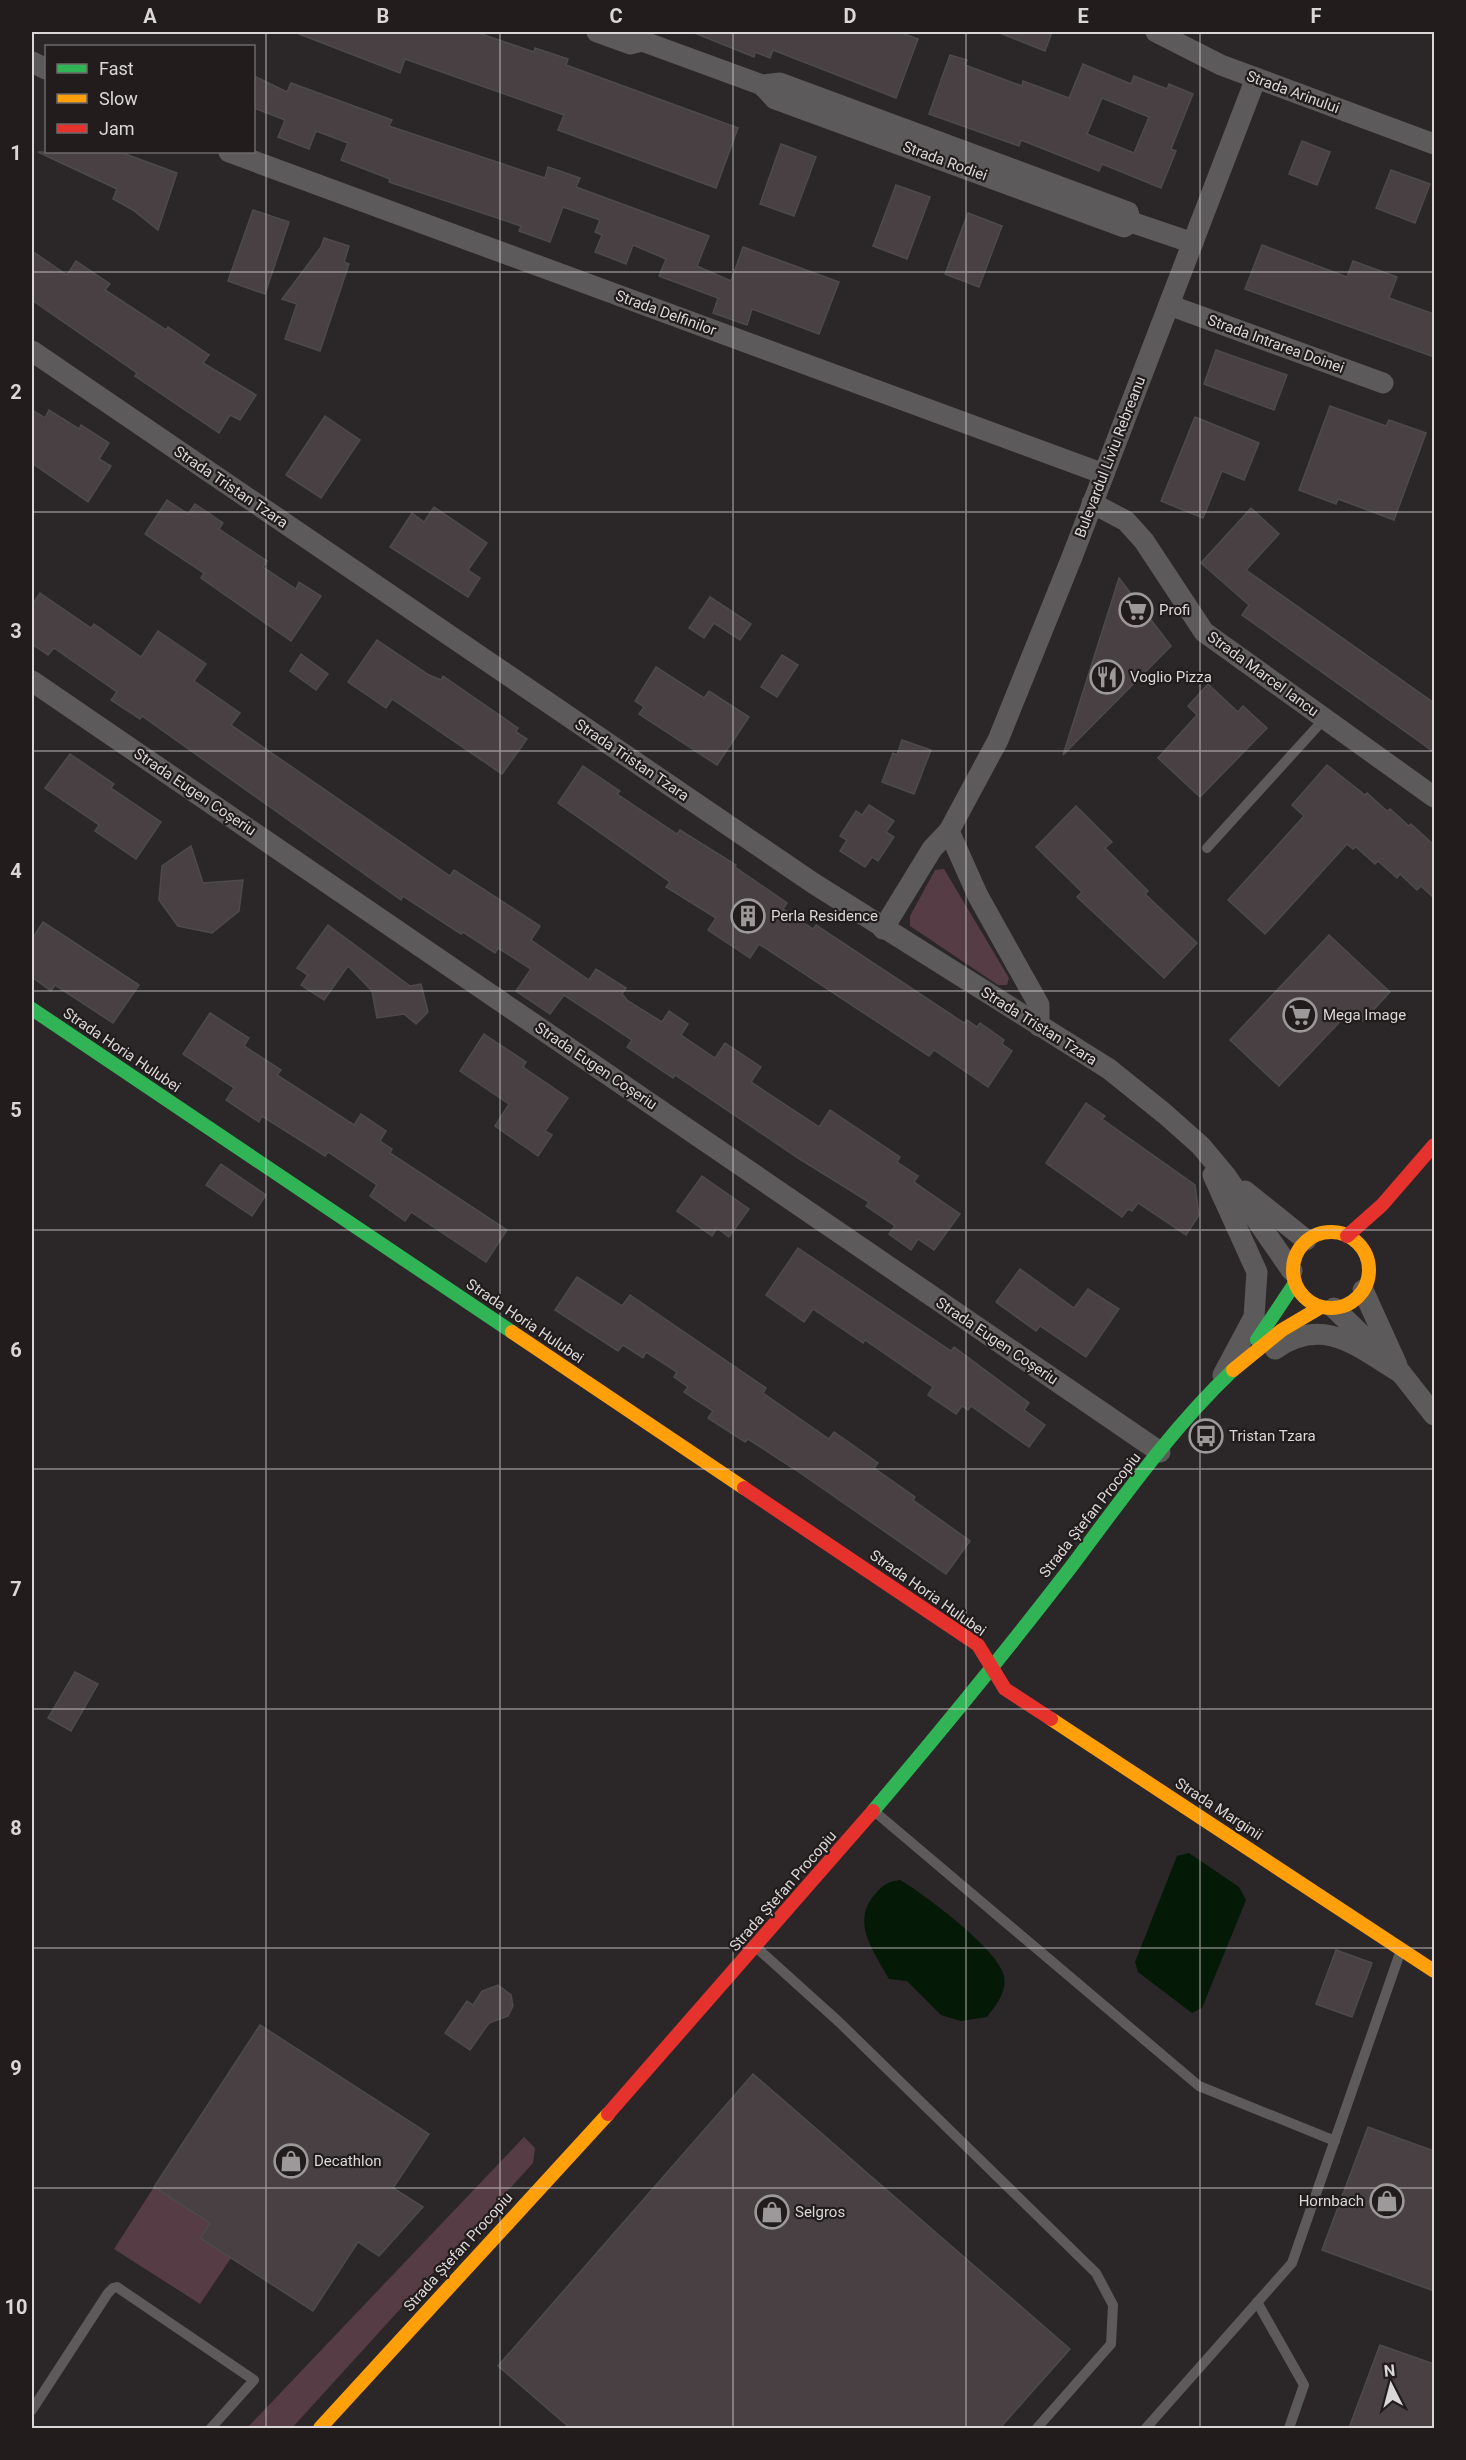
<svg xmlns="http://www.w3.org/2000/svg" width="1466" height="2460" viewBox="0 0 1466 2460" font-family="Roboto,sans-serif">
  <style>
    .green { fill: #563c44 }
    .water { fill: #041906 }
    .building { fill: #484043; stroke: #4e4a4b; stroke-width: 1.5; fill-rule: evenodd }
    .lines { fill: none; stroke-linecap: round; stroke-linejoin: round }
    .lane { stroke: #5c5a5a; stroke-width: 10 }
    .street { stroke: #5c5a5a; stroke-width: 21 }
    .fast { stroke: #30b455; stroke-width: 14 }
    .slow { stroke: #ff9f0a; stroke-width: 14 }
    .jam { stroke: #e5322d; stroke-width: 14 }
    .grid { fill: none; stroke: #dbd7d8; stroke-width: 1.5; stroke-opacity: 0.55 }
    .labels { text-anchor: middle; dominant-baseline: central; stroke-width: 4.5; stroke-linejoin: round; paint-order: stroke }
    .street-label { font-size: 15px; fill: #dbd7d8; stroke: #221c1d }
    .poi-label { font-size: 15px; fill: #dbd7d8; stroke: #221c1d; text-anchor: start }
    .neatline { fill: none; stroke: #dbd7d8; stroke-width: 2 }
    .grid-label { font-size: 20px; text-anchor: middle; font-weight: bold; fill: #dbd7d8 }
  </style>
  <rect width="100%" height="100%" fill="#2b2628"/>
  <g class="green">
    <polygon points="944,869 1009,978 1007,985 998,985 910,926 910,916 935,870"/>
    <polygon points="524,2137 535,2148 533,2163 292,2428 247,2428"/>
    <polygon points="154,2187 210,2223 200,2238 231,2258 200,2304 114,2249"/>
  </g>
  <g class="water">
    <polygon points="1189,1853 1239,1887 1246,1900 1202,2008 1192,2013 1138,1972 1135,1962 1177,1856"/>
    <path d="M 900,1880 C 924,1894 999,1950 1004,1976 C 1007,1993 996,2005 987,2017 L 961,2021 L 941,2015 L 907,1981 L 889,1979 C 873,1950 850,1921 876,1893 C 884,1884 888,1882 900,1880 Z"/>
  </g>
  <g class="building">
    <polygon points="294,32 476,32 534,52 535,48 568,59 566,65 738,128 716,188 558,130 564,115 405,59 400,73"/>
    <polygon points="692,32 899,32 918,39 896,98 773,50 770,58 755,52 754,57"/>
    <polygon points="997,32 1052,32 1045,51"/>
    <path d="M 950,55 L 967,60 L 965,65 L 1022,86 L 1023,81 L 1069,98 L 1083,64 L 1131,84 L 1134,76 L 1167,89 L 1169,84 L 1193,94 L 1171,149 L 1176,151 L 1161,188 L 1102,164 L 1099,171 L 1021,140 L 1019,146 L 929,114 ZM 1102,98 L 1149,117 L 1134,153 L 1087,134 Z"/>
    <polygon points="254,76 287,92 291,83 392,120 389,126 545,178 548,167 580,178 576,187 709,236 697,266 731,281 743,247 839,282 819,334 752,309 747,325 713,313 718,298 659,276 666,259 633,245 626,264 595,252 602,235 595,232 600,220 563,207 550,242 519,231 521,226 389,182 390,179 341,160 348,143 316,131 309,149 278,137 285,120 254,108"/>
    <polygon points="1302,141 1330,152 1317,185 1289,174"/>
    <polygon points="781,144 816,157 794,216 760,204"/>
    <polygon points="38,152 120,152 177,173 158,230 133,210 113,199 117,189"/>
    <polygon points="1391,170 1430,184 1415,223 1376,208"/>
    <polygon points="896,185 930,197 907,259 873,246"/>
    <polygon points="253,210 289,222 265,294 228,281"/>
    <polygon points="968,213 1002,226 979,287 945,274"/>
    <polygon points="324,238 349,246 344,262 349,264 320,351 285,339 297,304 282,299 321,247"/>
    <polygon points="1262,245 1347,277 1353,261 1397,277 1389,298 1434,314 1434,357 1245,289"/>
    <polygon points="32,251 67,275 76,261 110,284 105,290 166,330 168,327 209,355 203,363 256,395 240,420 230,415 219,433 135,376 137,373 32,300"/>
    <polygon points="1216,350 1287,375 1274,410 1204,384"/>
    <polygon points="1330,406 1386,426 1389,420 1426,433 1394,520 1338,499 1336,504 1299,490"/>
    <polygon points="32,410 45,418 49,410 79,429 81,425 109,443 99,459 111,466 88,502 32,463"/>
    <polygon points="325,416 360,440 321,498 286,475"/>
    <polygon points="1195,417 1259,443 1244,480 1222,471 1203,518 1161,501"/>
    <polygon points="167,500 188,514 195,504 223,523 219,529 267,561 263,567 296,589 299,582 321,596 291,641 201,578 204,573 145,534"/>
    <polygon points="434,507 487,543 468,570 480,578 468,597 390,547 412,513 424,522"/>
    <polygon points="1251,508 1279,534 1246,570 1434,703 1434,752 1242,615 1249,605 1201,563"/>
    <polygon points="1119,578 1171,646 1063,755"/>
    <polygon points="40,593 91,628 94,624 141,657 158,631 206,664 194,681 240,713 231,725 450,876 454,870 540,926 531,940 589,980 596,969 626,988 622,994 628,1001 662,1022 669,1011 688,1024 681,1035 715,1058 725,1043 761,1067 751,1082 819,1127 830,1110 900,1157 897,1162 918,1176 914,1182 960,1214 934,1250 918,1239 911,1250 889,1234 895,1226 866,1206 869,1202 798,1158 675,1075 673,1078 627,1047 632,1040 564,995 550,1014 516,991 531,969 498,948 495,953 463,932 461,934 403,896 401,900 142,716 140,719 111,700 117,692 54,648 48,655 32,644 32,605"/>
    <polygon points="710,597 751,624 740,640 714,623 704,638 689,628"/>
    <polygon points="377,640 429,675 441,680 443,676 518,728 516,732 527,739 502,774 392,699 386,708 348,682"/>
    <polygon points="301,654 328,674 316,690 290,671"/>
    <polygon points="782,655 798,665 777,697 761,687"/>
    <polygon points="656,667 704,698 709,691 749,717 717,765 639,714 644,707 635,701"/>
    <polygon points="1208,684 1238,712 1243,706 1267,728 1200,797 1158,758 1197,715 1188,706"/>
    <polygon points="902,740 931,750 914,794 882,782 893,753 897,755"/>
    <polygon points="70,754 114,784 111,788 161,822 136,859 95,831 99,825 45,788"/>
    <polygon points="1327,765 1365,795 1367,793 1387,811 1390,809 1409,826 1411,824 1434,845 1434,898 1421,886 1417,890 1400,874 1397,878 1378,861 1375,864 1356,847 1353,849 1347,844 1265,934 1228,900 1304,816 1292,805"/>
    <polygon points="583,766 620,791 617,794 677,834 680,830 736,865 735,867 787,903 783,909 813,929 816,925 964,1023 967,1020 977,1027 980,1023 1004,1040 1002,1044 1012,1051 988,1087 934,1050 929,1056 759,944 750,958 708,930 716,918 666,887 670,882 558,803"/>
    <polygon points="869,805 894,821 886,832 894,837 878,861 872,857 865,867 840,851 847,840 840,836 856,811 862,815"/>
    <polygon points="1076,806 1112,842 1105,848 1148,891 1145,894 1197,943 1164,978 1077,897 1082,892 1036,847"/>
    <polygon points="191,846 203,883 243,880 239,911 212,933 178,926 159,900 162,866"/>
    <polygon points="43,922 139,985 113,1023 55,985 51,991 32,977 32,939"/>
    <polygon points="328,925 410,986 421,984 428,1012 416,1024 404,1014 377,1018 372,991 348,966 324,1000 301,985 308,975 297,968"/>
    <polygon points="1329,935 1390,992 1363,1021 1351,1010 1279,1086 1230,1040"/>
    <polygon points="210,1013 249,1038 244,1046 281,1070 277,1075 354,1125 361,1114 386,1131 380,1141 392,1149 390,1153 507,1230 486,1262 411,1212 405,1221 370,1196 377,1185 328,1152 325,1156 262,1116 259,1122 226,1100 234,1088 183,1054"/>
    <polygon points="484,1034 526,1062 523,1067 568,1098 545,1131 552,1135 538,1156 495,1126 509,1104 460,1071"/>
    <polygon points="1086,1103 1105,1116 1102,1119 1195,1185 1199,1215 1186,1235 1138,1203 1132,1211 1128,1209 1122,1217 1046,1163"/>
    <polygon points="221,1164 266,1195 252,1216 206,1185"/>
    <polygon points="702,1176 749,1209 729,1237 717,1228 712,1236 677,1211"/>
    <polygon points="798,1248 951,1351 954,1347 1029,1403 1024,1410 1045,1425 1029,1447 971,1406 968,1410 962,1406 956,1414 928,1395 933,1387 865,1340 863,1343 813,1309 804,1322 766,1295"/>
    <polygon points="1020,1269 1074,1308 1088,1289 1119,1309 1086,1357 1040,1326 1036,1331 996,1302"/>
    <polygon points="577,1277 622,1306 630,1295 766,1388 763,1393 829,1439 834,1432 878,1463 874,1468 915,1497 913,1500 970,1541 946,1574 796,1470 748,1439 745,1442 708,1418 713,1411 684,1392 688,1387 674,1377 677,1372 646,1352 643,1358 623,1345 618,1351 555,1310"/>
    <polygon points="75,1672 98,1684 71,1731 48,1718"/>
    <polygon points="1336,1950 1372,1963 1352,2017 1316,2004"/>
    <polygon points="498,1985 511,1995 513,2006 508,2016 489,2023 470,2050 445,2033 467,2001 473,2005 482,1991"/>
    <polygon points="260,2025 429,2134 393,2188 423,2207 379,2256 358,2242 313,2311 200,2238 210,2223 154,2187"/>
    <polygon points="753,2074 1070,2349 1000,2428 570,2428 498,2366"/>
    <polygon points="1368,2127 1434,2151 1434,2291 1322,2250"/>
    <polygon points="1380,2345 1434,2364 1434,2428 1349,2428"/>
  </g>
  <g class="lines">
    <g class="lane">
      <polyline points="1207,848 1325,718"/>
      <polyline points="874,1811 1199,2086 1335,2141"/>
      <polyline points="758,1949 839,2022 1096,2273 1113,2305 1111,2344 1037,2428"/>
      <polyline points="1257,2302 1304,2385 1289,2428"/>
      <polyline points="32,2410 108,2293 113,2288 117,2287 254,2380 211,2428"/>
      <polyline points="1146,2428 1292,2263 1401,1950"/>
    </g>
    <g class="street">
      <polyline points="597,32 630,44 642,41 762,85 780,83 1128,212 1131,222 1193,243"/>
      <polyline points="1156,32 1221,65 1434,144"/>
      <polyline points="32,62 46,69"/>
      <polyline points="762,85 775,99 1124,227 1131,222"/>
      <polyline points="229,152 1104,474"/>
      <polyline points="1169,305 1383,383"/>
      <polyline points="32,351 813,883 1109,1069 1165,1114 1201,1146 1226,1176 1292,1271"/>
      <polyline points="1092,503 1126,521 1144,541 1204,632 1434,797"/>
      <polyline points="32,681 1160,1452"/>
      <polyline points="883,929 932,849 949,831"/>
      <polyline points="1039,1026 1039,1005 978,896 949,831 998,740 1072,557 1256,78"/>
      <polyline points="1213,1175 1257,1272 1254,1317 1223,1375"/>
      <polyline points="1245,1191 1306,1240"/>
      <polyline points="1363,1290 1397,1365"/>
      <polyline points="1334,1308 1401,1373 1434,1415"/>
      <path d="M 1275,1349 C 1324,1315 1358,1347 1401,1373"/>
    </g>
    <g class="fast">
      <polyline points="32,1009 512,1332"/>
      <polyline points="1257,1340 1295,1283"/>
      <path d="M 873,1811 C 941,1731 1007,1650 1071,1567 C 1122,1499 1171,1429 1233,1370"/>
    </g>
    <g class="slow">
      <circle cx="1331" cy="1270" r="38"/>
      <polyline points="512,1332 744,1488"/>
      <polyline points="1233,1370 1282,1330 1321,1307"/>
      <polyline points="1051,1719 1434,1971"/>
      <polyline points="320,2428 608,2114"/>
    </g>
    <g class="jam">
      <polyline points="1347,1236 1382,1205 1434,1145"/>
      <polyline points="744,1488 978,1645 1005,1689 1051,1719"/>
      <polyline points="608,2114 873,1811"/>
    </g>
  </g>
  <path class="grid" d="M 266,32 L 266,2428M 500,32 L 500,2428M 733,32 L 733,2428M 966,32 L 966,2428M 1200,32 L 1200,2428M 32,272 L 1434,272M 32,512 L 1434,512M 32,751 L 1434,751M 32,991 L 1434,991M 32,1230 L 1434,1230M 32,1469 L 1434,1469M 32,1709 L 1434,1709M 32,1948 L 1434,1948M 32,2188 L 1434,2188"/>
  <defs>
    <symbol id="supermarket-ring" viewBox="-11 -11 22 22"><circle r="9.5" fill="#221c1d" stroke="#9d999a" stroke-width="1.5"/><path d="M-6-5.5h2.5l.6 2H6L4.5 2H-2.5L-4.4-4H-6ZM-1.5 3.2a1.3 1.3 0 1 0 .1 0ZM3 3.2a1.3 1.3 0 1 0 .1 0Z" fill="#9d999a"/></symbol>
    <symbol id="restaurant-ring" viewBox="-11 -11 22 22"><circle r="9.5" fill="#221c1d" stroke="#9d999a" stroke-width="1.5"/><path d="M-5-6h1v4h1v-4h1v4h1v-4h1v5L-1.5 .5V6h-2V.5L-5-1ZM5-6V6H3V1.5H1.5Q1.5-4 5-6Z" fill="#9d999a"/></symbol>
    <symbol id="building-ring" viewBox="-11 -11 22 22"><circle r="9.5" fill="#221c1d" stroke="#9d999a" stroke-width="1.5"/><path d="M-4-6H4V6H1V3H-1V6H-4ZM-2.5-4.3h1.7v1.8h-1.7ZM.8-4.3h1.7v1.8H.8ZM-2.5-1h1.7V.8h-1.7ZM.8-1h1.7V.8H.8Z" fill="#9d999a"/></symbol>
    <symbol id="bus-ring" viewBox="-11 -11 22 22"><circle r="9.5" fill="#221c1d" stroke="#9d999a" stroke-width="1.5"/><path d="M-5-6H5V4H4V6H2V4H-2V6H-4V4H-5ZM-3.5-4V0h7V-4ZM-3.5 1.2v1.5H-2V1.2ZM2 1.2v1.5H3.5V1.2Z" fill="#9d999a"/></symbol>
    <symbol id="shop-ring" viewBox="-11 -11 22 22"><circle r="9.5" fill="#221c1d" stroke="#9d999a" stroke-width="1.5"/><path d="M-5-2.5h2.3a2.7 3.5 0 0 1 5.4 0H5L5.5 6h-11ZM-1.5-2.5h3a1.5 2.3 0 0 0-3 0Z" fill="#9d999a"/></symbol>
  </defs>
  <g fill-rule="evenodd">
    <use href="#supermarket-ring" x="1117" y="591" width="38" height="38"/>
    <use href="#restaurant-ring" x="1088" y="658" width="38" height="38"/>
    <use href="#building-ring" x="729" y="897" width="38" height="38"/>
    <use href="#supermarket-ring" x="1281" y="996" width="38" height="38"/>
    <use href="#bus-ring" x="1187" y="1417" width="38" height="38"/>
    <use href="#shop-ring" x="272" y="2142" width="38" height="38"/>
    <use href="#shop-ring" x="1368" y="2182" width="38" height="38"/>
    <use href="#shop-ring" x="753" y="2193" width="38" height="38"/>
  </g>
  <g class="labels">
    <g class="street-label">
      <text transform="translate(1293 92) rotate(20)">Strada Arinului</text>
      <text transform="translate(945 161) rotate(20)">Strada Rodiei</text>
      <text transform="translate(666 313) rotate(20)">Strada Delfinilor</text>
      <text transform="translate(1276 344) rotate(20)">Strada Intrarea Doinei</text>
      <text transform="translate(1110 457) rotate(-69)">Bulevardul Liviu Rebreanu</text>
      <text transform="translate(231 487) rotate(34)">Strada Tristan Tzara</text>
      <text transform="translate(1263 674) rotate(36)">Strada Marcel Iancu</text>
      <text transform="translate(632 760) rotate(34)">Strada Tristan Tzara</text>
      <text transform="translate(195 792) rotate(34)">Strada Eugen Coșeriu</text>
      <text transform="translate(1039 1026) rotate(32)">Strada Tristan Tzara</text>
      <text transform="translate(122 1050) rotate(34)">Strada Horia Hulubei</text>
      <text transform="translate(596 1066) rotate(34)">Strada Eugen Coșeriu</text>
      <text transform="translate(525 1321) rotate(34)">Strada Horia Hulubei</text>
      <text transform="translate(997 1341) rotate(34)">Strada Eugen Coșeriu</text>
      <text transform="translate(1090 1515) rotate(-52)">Strada Ștefan Procopiu</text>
      <text transform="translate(928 1593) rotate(35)">Strada Horia Hulubei</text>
      <text transform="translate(1219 1809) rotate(33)">Strada Marginii</text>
      <text transform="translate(783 1891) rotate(-49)">Strada Ștefan Procopiu</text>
      <text transform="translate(458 2252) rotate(-48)">Strada Ștefan Procopiu</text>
    </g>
    <g class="poi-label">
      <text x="1159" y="610">Profi</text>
      <text x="1130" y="677">Voglio Pizza</text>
      <text x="771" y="916">Perla Residence</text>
      <text x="1323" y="1015">Mega Image</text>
      <text x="1229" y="1436">Tristan Tzara</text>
      <text x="314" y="2161">Decathlon</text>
      <text x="1364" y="2201" text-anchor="end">Hornbach</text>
      <text x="795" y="2212">Selgros</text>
    </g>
  </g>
  <rect width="1466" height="2460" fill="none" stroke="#221c1d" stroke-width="66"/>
  <rect x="45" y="45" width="210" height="108" fill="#221c1d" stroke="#6c6768" stroke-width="1.5"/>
  <rect x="57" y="64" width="30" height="9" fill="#30b455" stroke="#6c6768" stroke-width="1.5"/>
  <text x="99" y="75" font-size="18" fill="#dbd7d8">Fast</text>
  <rect x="57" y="94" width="30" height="9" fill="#ff9f0a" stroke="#6c6768" stroke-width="1.5"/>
  <text x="99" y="105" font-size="18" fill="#dbd7d8">Slow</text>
  <rect x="57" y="124" width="30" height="9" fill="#e5322d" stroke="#6c6768" stroke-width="1.5"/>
  <text x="99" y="135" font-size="18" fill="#dbd7d8">Jam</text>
  <g transform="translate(1391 2385) rotate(354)" stroke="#221c1d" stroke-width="4.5" paint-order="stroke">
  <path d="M0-4.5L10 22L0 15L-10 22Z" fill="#dbd7d8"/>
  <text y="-9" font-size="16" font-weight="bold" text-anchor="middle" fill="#dbd7d8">N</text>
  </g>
  <rect x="33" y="33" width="1400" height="2394" class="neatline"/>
  <g class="grid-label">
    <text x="150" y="23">A</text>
    <text x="383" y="23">B</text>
    <text x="616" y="23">C</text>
    <text x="850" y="23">D</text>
    <text x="1083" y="23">E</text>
    <text x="1316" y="23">F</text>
    <text x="16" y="160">1</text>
    <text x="16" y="399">2</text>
    <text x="16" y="638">3</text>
    <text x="16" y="878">4</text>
    <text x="16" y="1117">5</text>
    <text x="16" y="1357">6</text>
    <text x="16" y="1596">7</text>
    <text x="16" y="1835">8</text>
    <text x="16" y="2075">9</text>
    <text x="16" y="2314">10</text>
  </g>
</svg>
